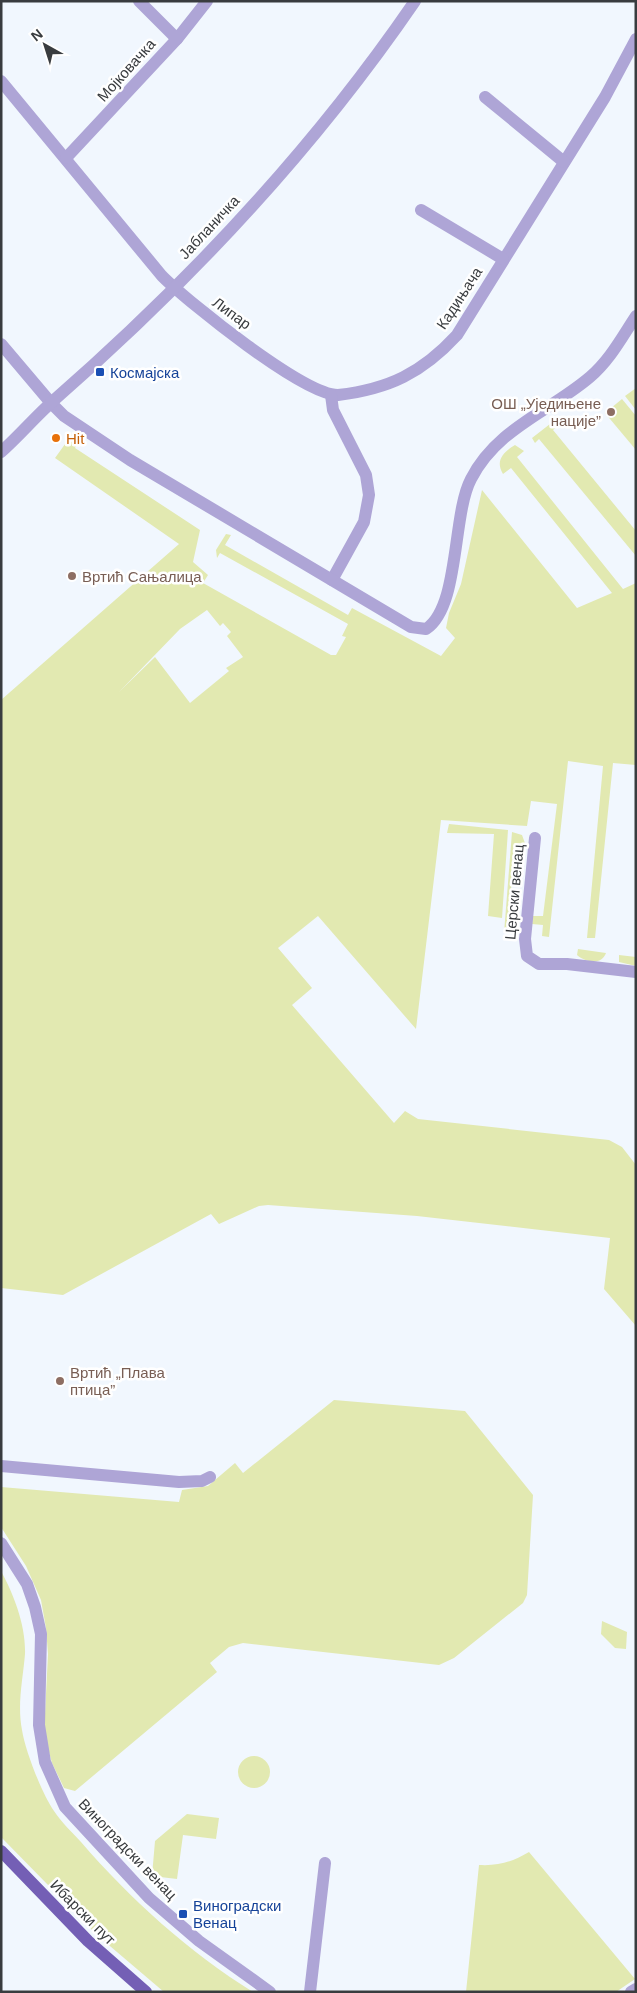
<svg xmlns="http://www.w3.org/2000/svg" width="637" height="1993" viewBox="0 0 637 1993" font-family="Helvetica,sans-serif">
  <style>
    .green { fill: #e2e9b1; fill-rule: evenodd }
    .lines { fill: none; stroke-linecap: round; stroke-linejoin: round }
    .minor { stroke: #aea5d6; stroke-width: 12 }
    .tertiary { stroke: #aea5d6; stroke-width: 12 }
    .primary { stroke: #745fb5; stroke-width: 12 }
    .transit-dot { fill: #1a4fb4; stroke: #fff; stroke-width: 2 }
    .education-dot { fill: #8d6e63; stroke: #fff; stroke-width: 2 }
    .food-dot { fill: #e8710a; stroke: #fff; stroke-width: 2 }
    .labels { text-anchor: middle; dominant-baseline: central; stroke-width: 5; stroke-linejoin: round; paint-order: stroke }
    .street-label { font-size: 15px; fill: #393c3f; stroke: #fff }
    .transit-label { font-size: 15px; fill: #164399; stroke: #fff; text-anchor: start }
    .education-label { font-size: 15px; fill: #785e54; stroke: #fff; text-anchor: start }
    .food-label { font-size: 15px; fill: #c56008; stroke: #fff; text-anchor: start }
  </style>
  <rect width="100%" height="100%" fill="#f1f7fe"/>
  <g class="green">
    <polygon points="636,388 636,410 625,396"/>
    <polygon points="622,399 636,416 636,450 605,413"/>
    <polygon points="550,424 559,424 553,430 636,531 636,556 539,439 535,443 532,438"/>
    <path d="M 73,433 L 80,438 L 75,448 L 200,530 L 193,562 L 208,575 L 203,583 L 331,655 L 336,655 L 346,637 L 342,636 L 348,624 L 220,553 L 217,558 L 216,550 L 226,534 L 231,535 L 225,545 L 348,615 L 352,608 L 441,656 L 455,638 L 446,628 L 449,613 L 461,584 L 482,490 L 577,608 L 612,593 L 511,468 L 503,474 C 495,461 503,452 515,445 L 524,451 L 517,457 L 623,589 L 636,583 L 636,765 L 613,763 L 595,938 L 587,938 L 603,766 L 568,761 L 549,937 L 542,936 L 543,925 L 532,924 L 533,916 L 543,916 L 557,804 L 531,801 L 527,826 L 441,820 L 416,1029 L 318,916 L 278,948 L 312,988 L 292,1005 L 394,1123 L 405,1111 L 418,1119 L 609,1140 L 622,1147 L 636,1165 L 636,1326 L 604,1289 L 610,1238 L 417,1216 L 268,1205 L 259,1206 L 219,1224 L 211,1214 L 63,1295 L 1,1288 L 1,700 L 179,544 L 55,458 ZM 207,610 L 220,626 L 223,623 L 231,632 L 227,636 L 243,657 L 226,668 L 229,671 L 190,703 L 155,657 L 119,692 L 180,629 Z"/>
    <polygon points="449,824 508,830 502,918 488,916 494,834 447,833"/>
    <polygon points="512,832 522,835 526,846 515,846 507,933 504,933"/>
    <path d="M 578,949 L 606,953 C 602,965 586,963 577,955 Z"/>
    <polygon points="619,955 636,957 636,966 619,962"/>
    <polygon points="334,1400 465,1411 533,1495 527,1595 523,1603 454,1658 439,1665 243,1643 229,1647 210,1663 217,1672 75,1791 64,1788 52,1763 44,1734 48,1654 46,1628 41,1600 26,1566 1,1527 1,1487 179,1502 182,1490 208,1486 235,1463 243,1473"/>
    <path d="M 1,1571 C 14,1595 26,1626 25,1654 C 23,1679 17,1704 22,1730 C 25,1750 42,1794 54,1811 C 61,1822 72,1832 81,1842 C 130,1899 189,1952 253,1992 L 164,1992 L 97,1935 L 1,1837 Z"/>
    <polygon points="602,1621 627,1632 626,1649 615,1648 601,1634"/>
    <circle cx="254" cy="1772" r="16"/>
    <polygon points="187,1814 219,1818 216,1839 183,1835 177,1879 152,1876 155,1841"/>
    <path d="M 529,1852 L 635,1979 L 616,1992 L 466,1992 L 479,1865 C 499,1866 512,1862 529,1852 Z"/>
  </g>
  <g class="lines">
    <g class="minor">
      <polyline points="139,1 177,39"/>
      <path d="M 1,81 L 162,276 C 189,303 304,395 338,395 C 389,389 422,373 457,335 L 605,97 L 636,39"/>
      <polyline points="485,97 564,162"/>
      <polyline points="66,158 177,39 207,1"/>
      <polyline points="421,210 503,259"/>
      <polyline points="331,395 333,410 366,475 369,495 364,522 332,580"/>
      <path d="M 51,403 L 64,416 L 130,460 L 411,627 L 426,629 C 460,607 452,515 471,479 C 497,428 549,412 590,377 C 610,360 622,337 636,316"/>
      <polyline points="535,838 525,939 527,956 539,964 567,964 636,972"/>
      <polyline points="1,1466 179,1482 202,1481 210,1477"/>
      <polyline points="310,1992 325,1863"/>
    </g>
    <g class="tertiary">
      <polyline points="1,344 51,403"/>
      <path d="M 1,452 C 19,436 35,417 53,401 C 188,283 313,150 415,1"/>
      <polyline points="1,1543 27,1584 35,1607 41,1634 39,1725 45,1762 65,1807 149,1898 199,1941 270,1992"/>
      <polyline points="631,1992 636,1989"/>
    </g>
    <polyline class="primary" points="1,1851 88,1941 146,1992"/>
  </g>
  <g class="transit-dot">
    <rect x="95" y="367" width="10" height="10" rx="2.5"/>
    <rect x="178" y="1909" width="10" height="10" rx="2.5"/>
  </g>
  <g class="education-dot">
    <circle cx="611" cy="412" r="5"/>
    <circle cx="72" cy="576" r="5"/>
    <circle cx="60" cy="1381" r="5"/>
  </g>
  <circle class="food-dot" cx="56" cy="438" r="5"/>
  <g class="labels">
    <g class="street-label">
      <text transform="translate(126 70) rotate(-48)">Мојковачка</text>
      <text transform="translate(209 227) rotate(-47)">Јабланичка</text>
      <text transform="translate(459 298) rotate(-57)">Кадињача</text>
      <text transform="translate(232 313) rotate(36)">Липар</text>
      <text transform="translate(514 892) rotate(-85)">Церски венац</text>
      <text transform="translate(128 1849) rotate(46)">Виноградски венац</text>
      <text transform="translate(83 1912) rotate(45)">Ибарски пут</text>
    </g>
    <g class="transit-label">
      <text x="110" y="372">Космајска</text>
      <text x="193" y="1905">Виноградски<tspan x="193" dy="17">Венац</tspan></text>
    </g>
    <g class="education-label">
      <text x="601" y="403" text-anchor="end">ОШ „Уједињене<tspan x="601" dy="17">нације”</tspan></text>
      <text x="82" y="576">Вртић Сањалица</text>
      <text x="70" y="1372">Вртић „Плава<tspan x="70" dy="17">птица”</tspan></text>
    </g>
    <g class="food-label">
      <text x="66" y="438">Hit</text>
    </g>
  </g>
  <rect width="637" height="1993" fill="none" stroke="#393c3f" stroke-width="5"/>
  <g transform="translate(45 45) rotate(321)" stroke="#ffffff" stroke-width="4" paint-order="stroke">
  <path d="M0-4L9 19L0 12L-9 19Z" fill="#393c3f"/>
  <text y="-8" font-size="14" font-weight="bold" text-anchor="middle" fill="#393c3f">N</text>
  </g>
</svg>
